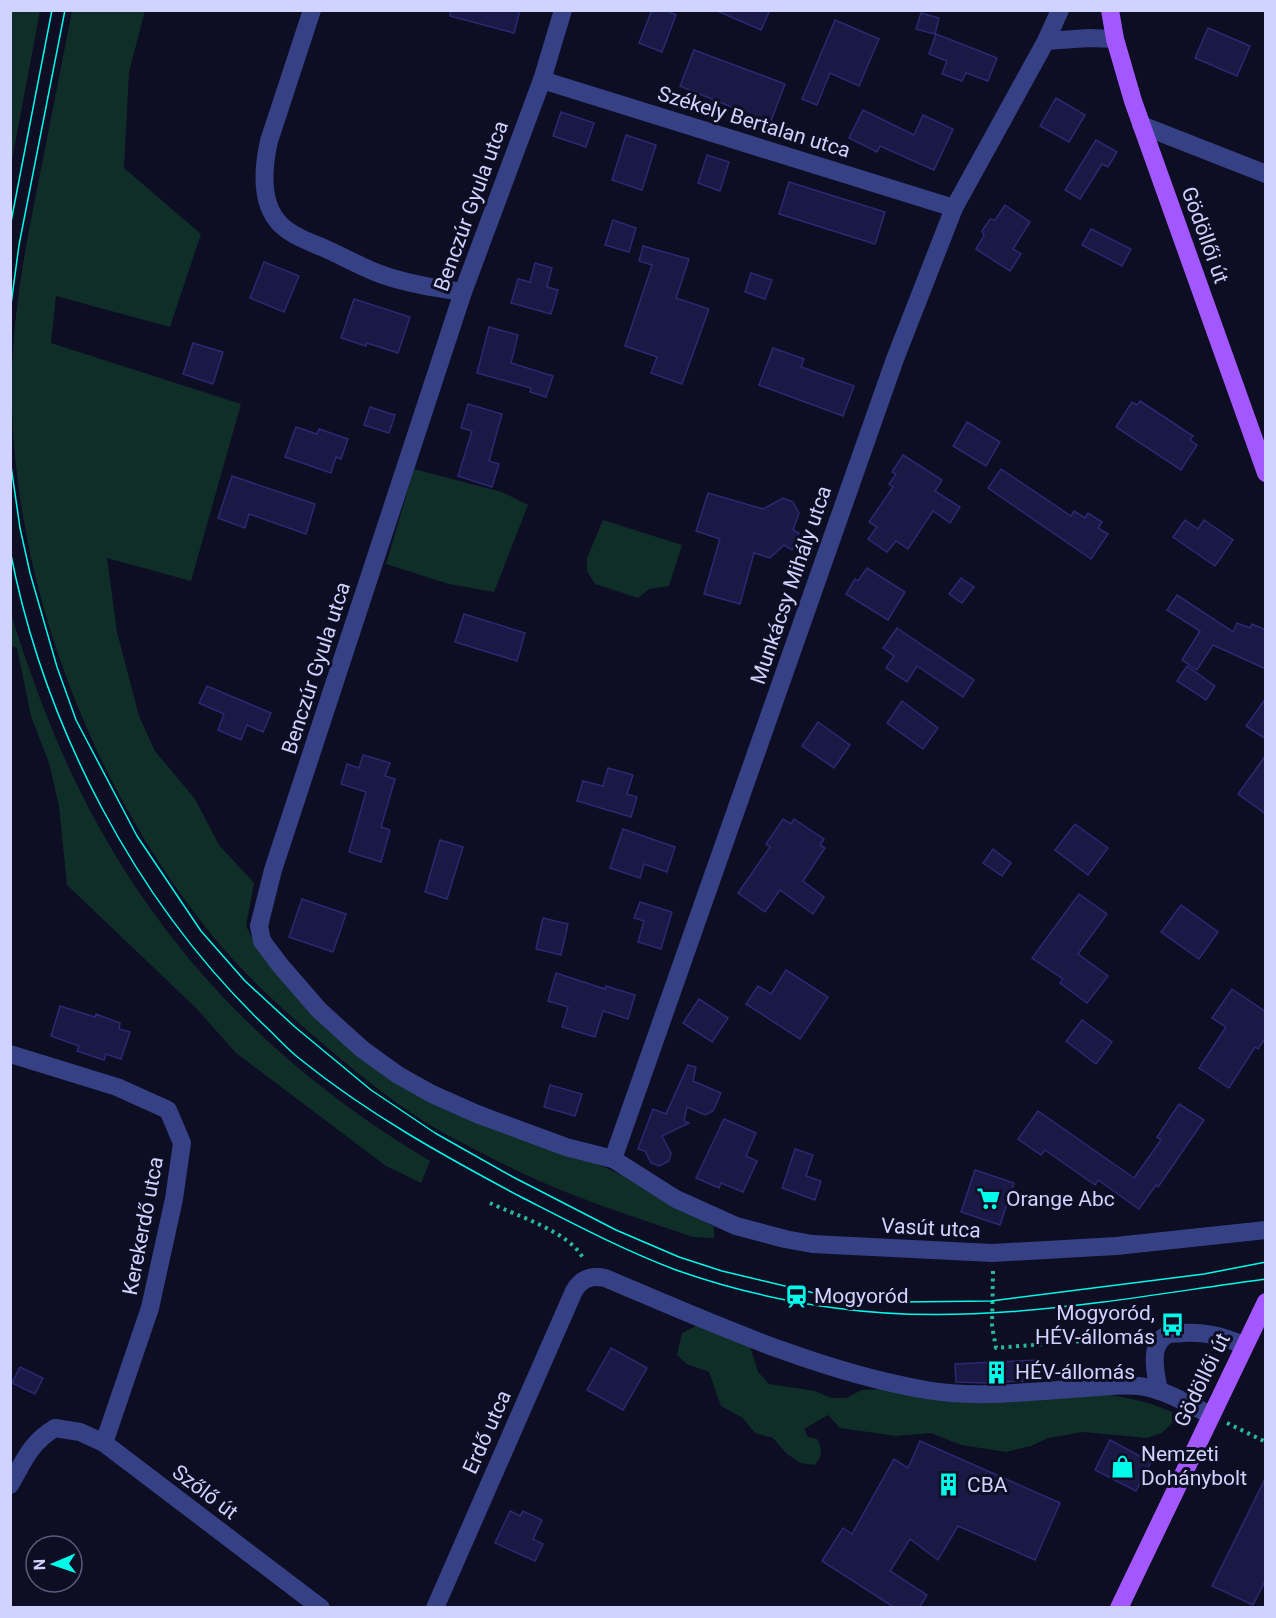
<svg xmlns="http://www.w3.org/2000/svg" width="1276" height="1618" viewBox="0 0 1276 1618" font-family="Roboto,sans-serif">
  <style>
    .green { fill: #102e28 }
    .building { fill: #1a1845; stroke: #2b2972; stroke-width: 1.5 }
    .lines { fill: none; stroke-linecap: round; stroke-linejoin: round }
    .path { stroke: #29b998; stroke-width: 4; stroke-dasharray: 3 4.5; stroke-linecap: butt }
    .minor { stroke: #364185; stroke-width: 18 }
    .major { stroke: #a357ff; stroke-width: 18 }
    .tram { stroke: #00fbe9; stroke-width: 1.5 }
    .labels { text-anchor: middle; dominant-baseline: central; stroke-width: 6; stroke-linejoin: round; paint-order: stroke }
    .street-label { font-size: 21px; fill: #d0d2ff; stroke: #0d0d24 }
    .poi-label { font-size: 21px; fill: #d0d2ff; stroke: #0d0d24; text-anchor: start }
  </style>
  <rect width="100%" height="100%" fill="#0d0d24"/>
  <g class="green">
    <polygon points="11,10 40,11 11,165 10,11"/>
    <path d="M 72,11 L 145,11 L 129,72 L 124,168 L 201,234 L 170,327 L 56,296 L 51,343 L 241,404 L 191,581 L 107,558 L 117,632 L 139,716 L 155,751 L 195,799 L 219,845 L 254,883 L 246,926 L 259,952 L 356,1051 L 617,1173 L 714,1227 L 714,1238 L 693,1237 C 652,1223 609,1209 568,1193 C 525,1176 483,1154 442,1132 C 401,1109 365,1079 329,1049 C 291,1017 254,984 222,947 C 98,801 16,594 12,403 C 10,327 24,253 39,179 C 50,123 61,67 72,11 Z"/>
    <polygon points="414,469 502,492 528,505 494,592 449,584 386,564"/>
    <polygon points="603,520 682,545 669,586 649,589 638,598 595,584 587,571 587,558"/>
    <path d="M 11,613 C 17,636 26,659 34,682 C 109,893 238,1046 430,1161 L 421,1183 L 386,1166 L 236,1053 L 197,1009 L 67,885 L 59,806 L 49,763 L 31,716 L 17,648 L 11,646 Z"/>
    <path d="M 702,1323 L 750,1346 L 758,1372 L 769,1384 L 815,1391 L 831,1398 L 846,1398 L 862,1390 L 883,1389 C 927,1390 970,1390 1013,1391 C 1065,1391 1123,1390 1172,1412 L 1172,1423 L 1162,1433 L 1147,1438 L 1083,1432 L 1048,1438 L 1031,1446 L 1006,1452 L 961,1445 L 931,1433 L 896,1436 L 840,1428 L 828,1415 L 804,1429 L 808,1437 L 817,1439 C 823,1449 822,1456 815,1465 L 800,1463 L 786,1453 L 773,1438 L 755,1433 L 743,1418 L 721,1406 L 709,1372 L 687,1364 L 677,1355 L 682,1333 Z"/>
  </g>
  <g class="building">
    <polygon points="451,10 520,10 514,33 450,16"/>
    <polygon points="652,10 665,10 676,15 662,52 639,43"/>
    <polygon points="715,10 770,10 761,30"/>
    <polygon points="921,13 939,18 935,34 916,29"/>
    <polygon points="835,20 879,39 859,86 830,73 817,105 802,99"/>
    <polygon points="1208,28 1250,46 1237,76 1195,58"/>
    <polygon points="936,34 997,58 988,81 966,73 962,81 942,74 947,61 929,54"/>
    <polygon points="694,50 785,84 771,121 763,118 762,122 733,110 734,108 680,86"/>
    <polygon points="1056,98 1085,115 1069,142 1040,126"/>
    <polygon points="863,110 914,135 923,115 953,129 934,170 880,146 877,152 849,138"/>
    <polygon points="561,112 594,123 586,147 553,136"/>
    <polygon points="626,135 656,145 642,190 612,180"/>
    <polygon points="1096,140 1117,152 1108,167 1102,164 1080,199 1065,190"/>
    <polygon points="707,155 729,162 720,191 698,183"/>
    <polygon points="789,182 885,212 875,244 779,214"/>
    <polygon points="1005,205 1030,222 1013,249 1021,254 1010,271 976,249 984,236 982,231 990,219 995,220"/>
    <polygon points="613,220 636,228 629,252 605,245"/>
    <polygon points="1091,229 1131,249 1122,266 1082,245"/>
    <polygon points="643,246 689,259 676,298 709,309 682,384 651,373 657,357 625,346 652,265 639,261"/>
    <polygon points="264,262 299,276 284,312 250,298"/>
    <polygon points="535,263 552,268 547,287 558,290 551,314 511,303 518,279 530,282"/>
    <polygon points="751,273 772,280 765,299 745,292"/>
    <polygon points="354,299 410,317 398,353 367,343 366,346 341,338"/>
    <polygon points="489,327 518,335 511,363 553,376 546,397 530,392 531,388 477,373"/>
    <polygon points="193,343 223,352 213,384 183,374"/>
    <polygon points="773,348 804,359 801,367 854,386 843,416 759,385"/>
    <polygon points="1140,401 1193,436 1190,440 1197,445 1181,470 1116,427 1132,402 1137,405"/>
    <polygon points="468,404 502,414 489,461 499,464 492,487 458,476 472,431 461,428"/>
    <polygon points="370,407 395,415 389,433 364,425"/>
    <polygon points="967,422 1000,442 986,466 953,446"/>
    <polygon points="296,427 317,434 319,429 348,439 341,459 336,457 331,473 285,457"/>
    <polygon points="903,455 942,480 935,491 960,507 950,523 933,511 908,549 896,541 887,552 868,539 877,527 869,522 893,487 889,484 896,474 892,472"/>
    <polygon points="1001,469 1071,516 1074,511 1085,518 1088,513 1102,522 1098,528 1108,534 1091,559 988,488"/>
    <polygon points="232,476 315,504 306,534 249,514 245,528 218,518"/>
    <polygon points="708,493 763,509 783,498 793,502 799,513 793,530 799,533 792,550 784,545 770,558 754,553 740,604 704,594 720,539 696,531"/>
    <polygon points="1185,520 1198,529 1204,520 1233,540 1215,566 1173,537"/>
    <polygon points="867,568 905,592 888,620 846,594 855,579 858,581"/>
    <polygon points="961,578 974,587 962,603 949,594"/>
    <polygon points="1177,595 1233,632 1237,623 1250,628 1252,624 1266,630 1266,669 1213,645 1197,670 1182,660 1200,631 1167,610"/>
    <polygon points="464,614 525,633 517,661 455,642"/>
    <polygon points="897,628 974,680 963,697 917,666 907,682 886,668 894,656 883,648"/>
    <polygon points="1187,666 1215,686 1206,700 1177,681"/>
    <polygon points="207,686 271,713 263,732 247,725 241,740 218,730 224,714 199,703"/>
    <polygon points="1266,698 1266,739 1246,726"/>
    <polygon points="902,701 938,728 923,749 887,723"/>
    <polygon points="818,722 850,745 834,768 802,746"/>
    <polygon points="363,755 390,763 385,776 395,779 381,827 390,830 381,862 349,852 366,792 341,784 347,764 359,768"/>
    <polygon points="1266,755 1266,814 1238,794"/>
    <polygon points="608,768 633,775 627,794 637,797 631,817 577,801 583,781 603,786"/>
    <polygon points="783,819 791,824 794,819 824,839 820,845 825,848 803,881 824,897 813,914 780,890 765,912 738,893 770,847 766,844"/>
    <polygon points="1075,824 1108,848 1088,875 1055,850"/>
    <polygon points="623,829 675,847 667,872 644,864 640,878 610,868"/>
    <polygon points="440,840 463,847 447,899 425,892"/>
    <polygon points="993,849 1011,863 1002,876 983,863"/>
    <polygon points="1079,894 1107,914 1078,954 1108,976 1087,1003 1060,983 1063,979 1032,958"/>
    <polygon points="302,899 346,914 333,952 289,937"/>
    <polygon points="640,902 672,912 661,949 638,942 644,921 634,918"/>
    <polygon points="1181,905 1218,932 1199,959 1161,932"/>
    <polygon points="543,918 568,924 561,955 536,949"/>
    <polygon points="786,970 828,997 800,1039 746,1004 758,986 771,994"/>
    <polygon points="556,973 605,989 606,986 635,995 628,1019 603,1011 595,1037 562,1027 568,1007 548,1001"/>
    <polygon points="1232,989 1266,1012 1266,1037 1258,1049 1255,1047 1229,1088 1199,1068 1226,1027 1212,1018"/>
    <polygon points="699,999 728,1018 712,1042 683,1023"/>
    <polygon points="60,1006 95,1017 96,1014 120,1023 119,1029 130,1032 121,1059 106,1054 104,1060 77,1051 79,1046 51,1036"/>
    <polygon points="1082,1020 1112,1042 1096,1064 1066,1041"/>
    <polygon points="688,1065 696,1067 693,1081 721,1093 713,1111 705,1115 687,1107 684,1121 689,1123 662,1136 671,1153 669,1161 659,1166 651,1163 645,1151 638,1149 653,1109 666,1114"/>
    <polygon points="550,1085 582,1094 575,1116 544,1107"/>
    <polygon points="1179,1104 1204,1120 1158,1187 1156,1185 1139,1209 1098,1180 1095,1185 1045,1150 1041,1155 1018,1139 1038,1111 1134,1178 1161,1140 1157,1137"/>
    <polygon points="724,1119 756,1133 746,1156 757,1161 743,1192 721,1183 719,1188 696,1178"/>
    <polygon points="795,1149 813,1155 806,1176 821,1181 815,1200 782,1188"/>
    <polygon points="975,1170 1014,1183 1000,1225 961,1212"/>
    <polygon points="611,1348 647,1368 623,1410 587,1390"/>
    <polygon points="1038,1360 1039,1380 985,1383 956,1382 955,1364"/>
    <polygon points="20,1367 43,1378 35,1394 12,1383"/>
    <polygon points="1110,1440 1151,1462 1136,1491 1095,1470"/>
    <polygon points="920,1441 1060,1503 1035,1560 958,1526 938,1560 910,1539 890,1571 927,1595 919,1608 895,1608 822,1561 843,1528 852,1534 894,1459 908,1468"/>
    <polygon points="1266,1477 1266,1579 1253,1605 1212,1586"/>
    <polygon points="510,1511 520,1516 523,1511 542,1520 533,1539 543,1544 535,1561 495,1543"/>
  </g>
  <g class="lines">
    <g class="path">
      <path d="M 490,1203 C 517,1216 571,1232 584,1260"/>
      <polyline points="993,1271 992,1326 996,1348 1142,1336"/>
      <polyline points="1227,1423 1266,1442"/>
    </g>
    <g class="minor">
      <path d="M 312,10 L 269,141 C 263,168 260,203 280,224 C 292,236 310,242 324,248 C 344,257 363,268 383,275 C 409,284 436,288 463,292"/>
      <polyline points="563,10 542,80 463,292 273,870 259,926 262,941 280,965 319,1010 362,1049 398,1075 432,1094 477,1114 566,1147 613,1159 676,1199 736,1226 785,1239 812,1244 992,1253 1116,1246 1266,1230"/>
      <polyline points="1046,41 1089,38 1115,39"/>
      <polyline points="542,80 954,208"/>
      <polyline points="1141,125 1266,174"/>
      <polyline points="10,1054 117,1087 168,1110 182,1143 174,1199 150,1308 104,1443"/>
      <polyline points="613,1159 895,359 954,208 1046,41 1060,10"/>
      <path d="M 1159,1391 C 1156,1374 1147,1343 1169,1334 C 1173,1333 1180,1334 1184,1333 C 1208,1332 1221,1336 1244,1345"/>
      <path d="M 10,1485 C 24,1461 30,1443 55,1428 L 80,1432 L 104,1443 L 321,1608"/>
      <path d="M 435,1608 L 574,1291 C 581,1279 591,1275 605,1278 C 707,1321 816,1371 926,1390 C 978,1399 1033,1391 1085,1388 C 1103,1387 1122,1384 1139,1386 C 1164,1389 1188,1404 1211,1415"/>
    </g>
    <g class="major">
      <polyline points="1110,10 1115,39 1133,101 1266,473"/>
      <polyline points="1119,1608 1266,1302"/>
    </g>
    <g class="tram">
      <polyline points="10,227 52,10"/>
      <polyline points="10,312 19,245 65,10"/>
      <polyline points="10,459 20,528 30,573 57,667 76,720 137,836 201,931 245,981 295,1027 371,1090 435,1133 513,1177 616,1230 679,1257 722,1271 814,1293 900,1302 991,1301 1204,1274 1266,1262"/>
      <path d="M 10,550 C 44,726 135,901 264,1025 C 276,1036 287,1049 300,1059 C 368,1114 444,1156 521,1197 C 572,1223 623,1250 676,1270 C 727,1288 782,1301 835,1308 C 979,1328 1123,1298 1266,1279"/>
    </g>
  </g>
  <defs>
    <symbol id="supermarket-bare" viewBox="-9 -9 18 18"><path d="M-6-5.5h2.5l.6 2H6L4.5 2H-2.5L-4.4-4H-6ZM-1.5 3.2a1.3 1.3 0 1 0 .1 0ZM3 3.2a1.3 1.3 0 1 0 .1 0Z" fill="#00fbe9" stroke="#0d0d24" stroke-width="2.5" paint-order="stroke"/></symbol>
    <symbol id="station-bare" viewBox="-9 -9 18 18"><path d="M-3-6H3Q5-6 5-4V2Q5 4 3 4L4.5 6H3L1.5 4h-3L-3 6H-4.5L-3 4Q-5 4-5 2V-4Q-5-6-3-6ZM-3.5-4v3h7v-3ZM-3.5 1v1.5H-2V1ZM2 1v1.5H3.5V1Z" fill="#00fbe9" stroke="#0d0d24" stroke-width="2.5" paint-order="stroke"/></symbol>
    <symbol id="bus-bare" viewBox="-9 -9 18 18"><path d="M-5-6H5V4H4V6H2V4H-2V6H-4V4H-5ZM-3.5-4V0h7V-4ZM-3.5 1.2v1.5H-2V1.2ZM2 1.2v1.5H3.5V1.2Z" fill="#00fbe9" stroke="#0d0d24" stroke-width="2.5" paint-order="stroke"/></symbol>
    <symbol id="building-bare" viewBox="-9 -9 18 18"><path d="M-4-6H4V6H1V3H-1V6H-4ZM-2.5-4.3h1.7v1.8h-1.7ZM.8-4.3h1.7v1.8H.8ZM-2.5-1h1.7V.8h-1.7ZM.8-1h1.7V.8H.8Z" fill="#00fbe9" stroke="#0d0d24" stroke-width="2.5" paint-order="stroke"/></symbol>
    <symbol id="shop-bare" viewBox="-9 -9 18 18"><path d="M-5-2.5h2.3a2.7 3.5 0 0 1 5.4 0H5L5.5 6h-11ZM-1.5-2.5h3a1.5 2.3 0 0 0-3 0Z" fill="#00fbe9" stroke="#0d0d24" stroke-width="2.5" paint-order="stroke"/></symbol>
  </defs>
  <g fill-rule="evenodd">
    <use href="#supermarket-bare" x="972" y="1182" width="33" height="33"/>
    <use href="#station-bare" x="780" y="1280" width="33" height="33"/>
    <use href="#bus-bare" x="1156" y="1308" width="33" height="33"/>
    <use href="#building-bare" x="980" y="1356" width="33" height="33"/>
    <use href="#shop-bare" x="1106" y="1450" width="33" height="33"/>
    <use href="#building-bare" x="932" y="1468" width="33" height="33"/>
  </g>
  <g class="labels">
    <g class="street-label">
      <text transform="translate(754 122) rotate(17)">Székely Bertalan utca</text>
      <text transform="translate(471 206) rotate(-70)">Benczúr Gyula utca</text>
      <text transform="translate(1205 235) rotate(70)">Gödöllői út</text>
      <text transform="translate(791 585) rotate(-71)">Munkácsy Mihály utca</text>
      <text transform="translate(316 668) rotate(-72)">Benczúr Gyula utca</text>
      <text transform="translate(143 1226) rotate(-79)">Kerekerdő utca</text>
      <text transform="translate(931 1228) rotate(3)">Vasút utca</text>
      <text transform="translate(1202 1380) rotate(-64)">Gödöllői út</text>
      <text transform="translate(487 1432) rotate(-66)">Erdő utca</text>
      <text transform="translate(205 1492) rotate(37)">Szőlő út</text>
    </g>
    <g class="poi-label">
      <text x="1006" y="1199">Orange Abc</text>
      <text x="814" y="1296">Mogyoród</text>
      <text x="1155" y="1313" text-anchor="end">Mogyoród,<tspan x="1155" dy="24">HÉV-állomás</tspan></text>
      <text x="1015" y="1372">HÉV-állomás</text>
      <text x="1141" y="1454">Nemzeti<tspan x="1141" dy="24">Dohánybolt</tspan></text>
      <text x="967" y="1485">CBA</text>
    </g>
  </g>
  <rect width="1276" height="1618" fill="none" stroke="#d0d2ff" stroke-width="24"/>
  <g transform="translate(54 1564) rotate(268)"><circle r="28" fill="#0d0d24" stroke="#5b5c7c" stroke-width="1.5"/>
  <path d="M0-4.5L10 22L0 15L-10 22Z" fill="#00fbe9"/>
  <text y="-9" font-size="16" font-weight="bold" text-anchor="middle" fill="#d0d2ff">N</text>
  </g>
</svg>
